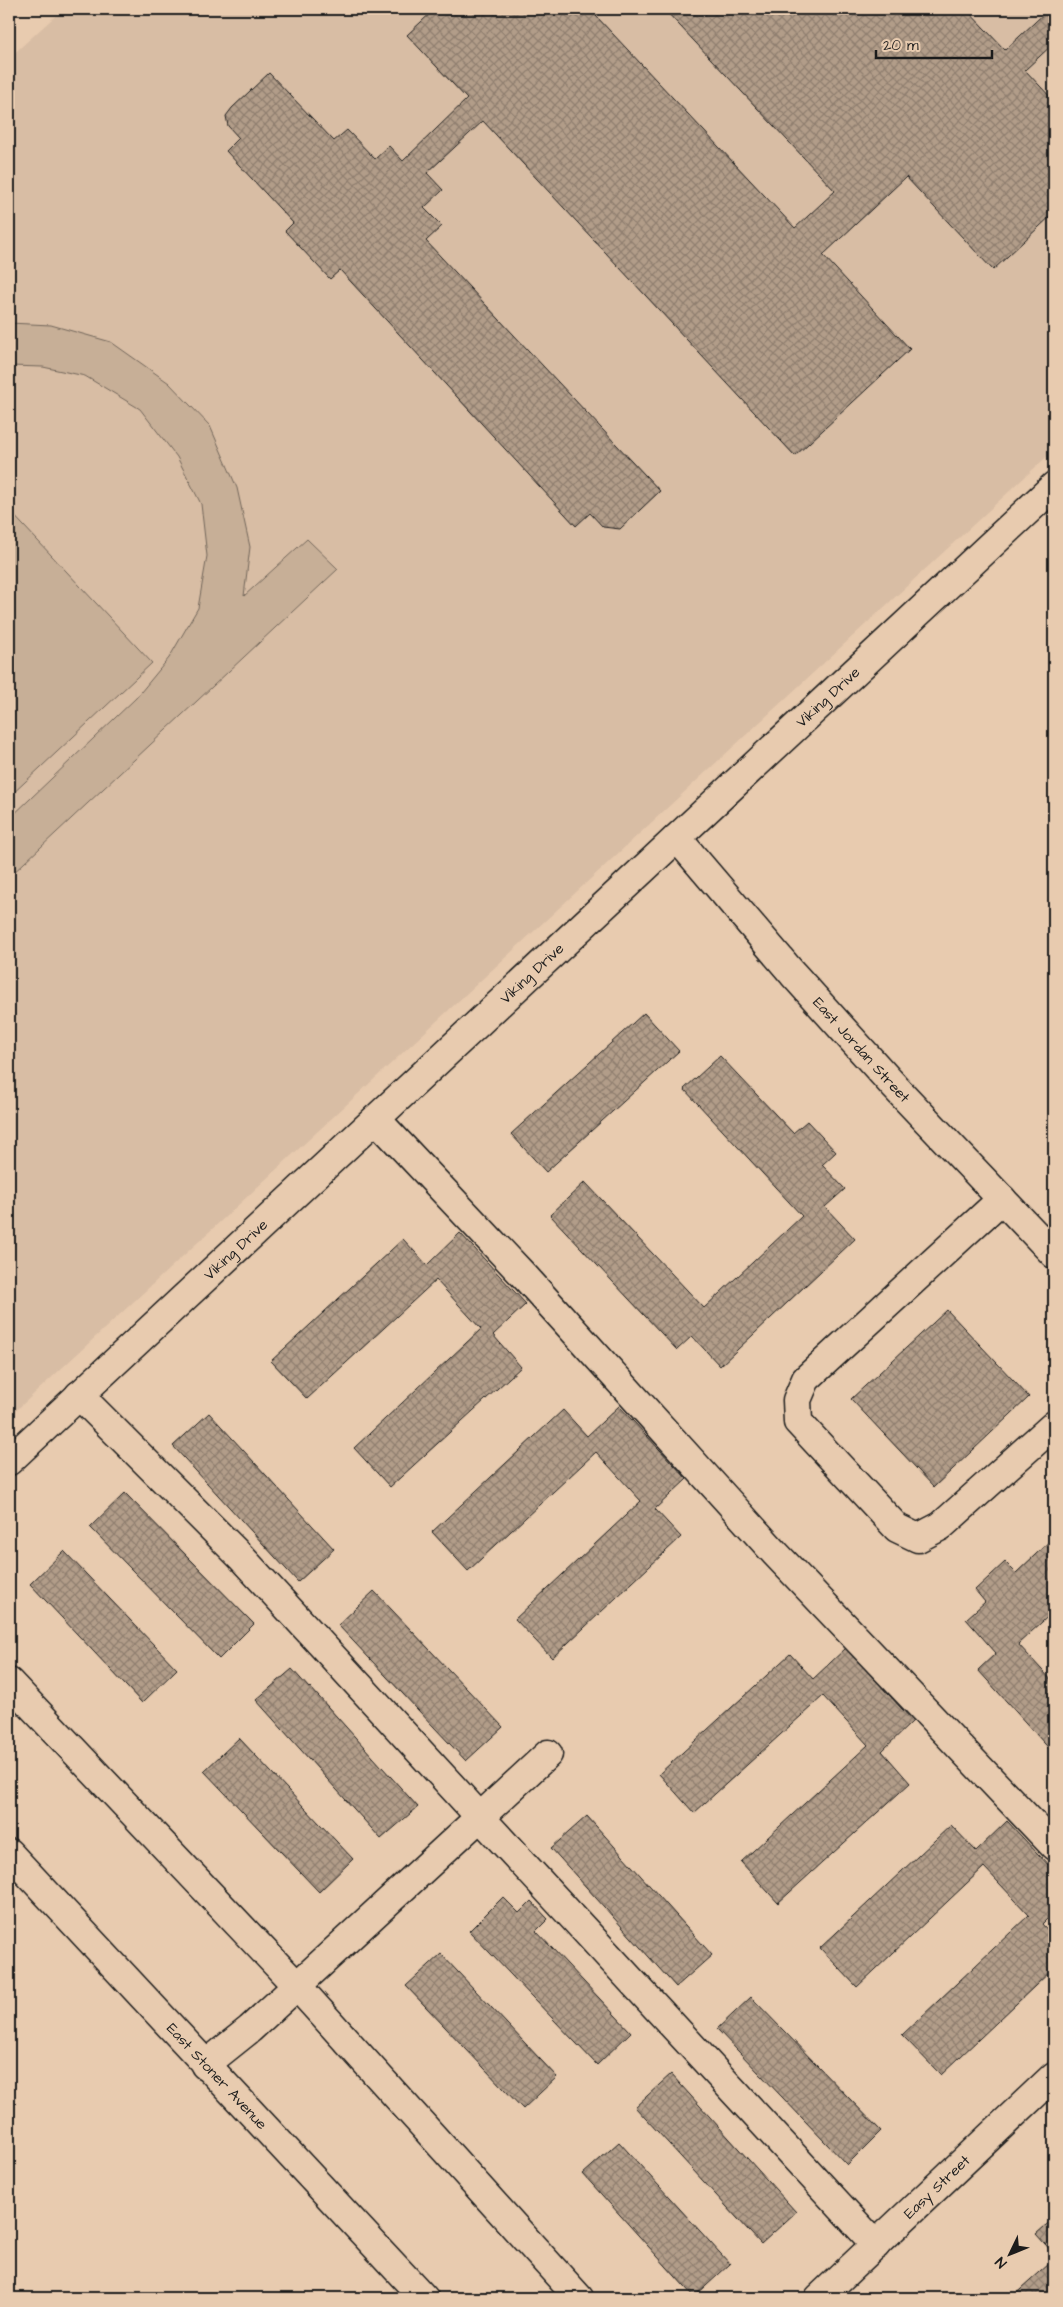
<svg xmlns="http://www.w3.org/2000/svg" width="1063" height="2307" viewBox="0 0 1063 2307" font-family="'Architects Daughter',sans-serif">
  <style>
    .built { fill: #d8bda4 }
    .pitch { fill: #c7af97; stroke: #72665a }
    .building { fill: url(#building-cross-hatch); stroke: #1c1c1c }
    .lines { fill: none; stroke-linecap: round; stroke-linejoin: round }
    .minor-casing { stroke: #1c1c1c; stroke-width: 31 }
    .minor { stroke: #e8cbaf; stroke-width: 28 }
    .labels { text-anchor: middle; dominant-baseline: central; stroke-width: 4; stroke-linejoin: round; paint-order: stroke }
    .street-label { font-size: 15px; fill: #1c1c1c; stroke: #e8cbaf }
  </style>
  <defs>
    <pattern id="building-cross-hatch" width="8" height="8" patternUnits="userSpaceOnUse" patternTransform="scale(1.25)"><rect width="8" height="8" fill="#b29d89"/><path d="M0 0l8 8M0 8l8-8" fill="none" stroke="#907f6f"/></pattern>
  </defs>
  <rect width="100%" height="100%" fill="#e8cbaf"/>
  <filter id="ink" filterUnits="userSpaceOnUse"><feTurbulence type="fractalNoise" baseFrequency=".02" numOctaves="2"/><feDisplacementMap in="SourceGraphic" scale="10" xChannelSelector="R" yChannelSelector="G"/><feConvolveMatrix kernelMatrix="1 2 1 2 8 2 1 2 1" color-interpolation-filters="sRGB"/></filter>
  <g filter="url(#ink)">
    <polygon class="built" points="63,9 1054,9 1054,450 9,1417 9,58"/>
    <g class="pitch">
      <polygon points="9,323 51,325 111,342 169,383 210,426 237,488 250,547 244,596 307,539 338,569 9,877 9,819 136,698 169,658 198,608 207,556 201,504 177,457 140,409 85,376 43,367 9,366"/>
      <polygon points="9,510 152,663 9,797"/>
    </g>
    <g class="building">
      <polygon points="435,9 603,9 596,16 795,228 835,191 664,9 966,9 1005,50 1049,9 1054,9 1054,43 1025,70 1054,101 1054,213 993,270 906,177 823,255 910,349 795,456 483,121 427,173 443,190 424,208 442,226 426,241 660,491 620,529 603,527 590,513 576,526 340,270 330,279 285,231 293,223 226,151 239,138 228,126 226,116 232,108 269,73 334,141 347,130 375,159 389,146 403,161 467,99 407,35"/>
      <polygon points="644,1013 679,1051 546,1172 511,1134"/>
      <polygon points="720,1056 793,1133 807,1121 836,1152 822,1165 845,1189 825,1207 855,1239 720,1366 692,1336 677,1350 550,1215 585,1182 704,1308 802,1216 684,1089"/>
      <polygon points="460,1233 526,1304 493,1335 521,1367 390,1487 354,1448 481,1329 436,1280 307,1399 271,1361 403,1239 427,1265"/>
      <polygon points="947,1310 1029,1397 934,1487 851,1399"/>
      <polygon points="619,1406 687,1479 655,1509 681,1537 552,1658 515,1619 641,1501 596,1452 468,1571 432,1532 563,1410 587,1436"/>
      <polygon points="209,1413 334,1549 298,1582 173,1446"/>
      <polygon points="125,1493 254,1624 219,1659 90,1527"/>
      <polygon points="1054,1537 1054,1611 1018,1644 1054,1683 1054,1754 978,1670 996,1653 966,1619 985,1602 975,1590 1005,1562 1016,1573"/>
      <polygon points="64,1551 177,1669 142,1703 30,1584"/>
      <polygon points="374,1591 503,1727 466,1761 338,1625"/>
      <polygon points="846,1648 913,1721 882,1751 910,1783 778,1903 741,1862 868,1745 823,1696 694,1813 659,1774 790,1654 813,1679"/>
      <polygon points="292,1669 309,1688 310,1687 418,1807 381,1839 256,1700"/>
      <polygon points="239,1738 353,1859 319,1892 204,1771"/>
      <polygon points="587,1816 712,1955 676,1987 551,1848"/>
      <polygon points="1007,1821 1054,1871 1054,1912 1042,1924 1054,1937 1054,1968 941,2075 902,2035 1029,1915 984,1867 857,1987 820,1948 951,1825 976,1851"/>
      <polygon points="503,1897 519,1913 531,1901 548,1919 536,1931 631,2032 597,2065 469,1931"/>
      <polygon points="441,1954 557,2077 523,2109 406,1986"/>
      <polygon points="751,1997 881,2131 847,2165 717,2029"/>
      <polygon points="671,2074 796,2212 761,2244 635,2107"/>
      <polygon points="619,2142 730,2264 694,2297 583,2174"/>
      <polygon points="1054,2218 1054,2254 1036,2234"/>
      <polygon points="1049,2264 1054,2270 1054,2298 1011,2298"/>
    </g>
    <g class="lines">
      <defs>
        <g id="minor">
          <path id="s1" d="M 677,838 L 793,974 L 895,1087 L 1054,1254"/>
          <polyline points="376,1119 527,1279 775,1553 1054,1846"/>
          <polyline points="1002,1199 806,1379 797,1400 798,1422 897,1528 918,1538 941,1526 1054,1425"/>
          <polyline points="79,1395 241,1557 480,1817 548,1754"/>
          <path id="s2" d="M 9,1461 L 1054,486"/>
          <polyline points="9,1682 297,1986 579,2298"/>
          <path id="s3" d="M 9,1853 L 424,2298"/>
          <polyline points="205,2065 250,2029 480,1817 876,2245"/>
          <path id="s4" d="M 819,2298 L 1054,2076"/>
        </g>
      </defs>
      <use href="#minor" class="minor-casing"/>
      <use href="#minor" class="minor"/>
    </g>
  </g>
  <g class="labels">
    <g class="street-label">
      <text stroke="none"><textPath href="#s2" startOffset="1120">Viking Drive</textPath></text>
      <text stroke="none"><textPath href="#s2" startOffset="715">Viking Drive</textPath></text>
      <text stroke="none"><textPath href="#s1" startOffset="281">East Jordan Street</textPath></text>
      <text stroke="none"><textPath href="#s2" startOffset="310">Viking Drive</textPath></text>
      <text stroke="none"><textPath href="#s3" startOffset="305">East Stoner Avenue</textPath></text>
      <text stroke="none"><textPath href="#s4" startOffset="162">Easy Street</textPath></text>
    </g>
  </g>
  <rect width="1063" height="2307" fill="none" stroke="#e8cbaf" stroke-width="30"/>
  <rect x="15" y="15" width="1033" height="2277" fill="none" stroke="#1c1c1c" stroke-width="2" filter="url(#ink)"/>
  <g transform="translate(1010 2254) rotate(227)" stroke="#e8cbaf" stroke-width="4" paint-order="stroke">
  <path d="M0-4L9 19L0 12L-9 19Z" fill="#1c1c1c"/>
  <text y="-8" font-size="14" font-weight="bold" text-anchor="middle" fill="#1c1c1c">N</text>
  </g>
  <path d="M876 50v8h116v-8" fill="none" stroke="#1c1c1c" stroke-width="2.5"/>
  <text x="883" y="50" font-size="15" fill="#1c1c1c" stroke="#e8cbaf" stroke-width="4" paint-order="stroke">20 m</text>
</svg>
